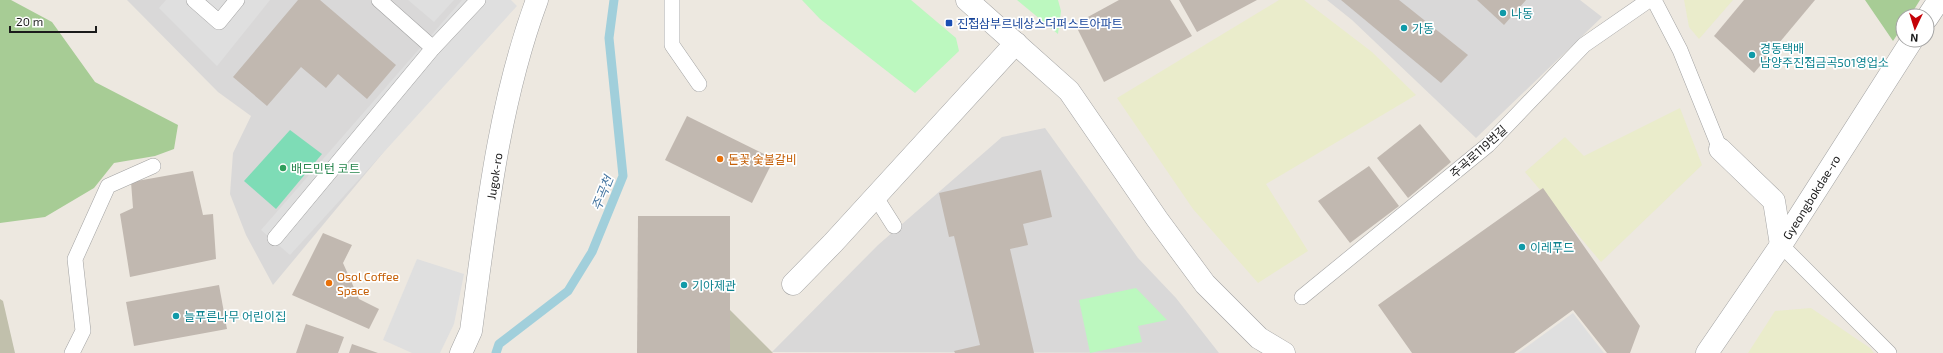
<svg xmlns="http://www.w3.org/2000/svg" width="1943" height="353" viewBox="0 0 1943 353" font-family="'Exo 2','Noto Sans KR',sans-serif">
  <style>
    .residential { fill: #d9d8d8 }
    .construction { fill: #c1c0ac }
    .farmland { fill: #eaeccb }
    .forest { fill: #a7cc95 }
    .park { fill: #bcf8bf }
    .pitch { fill: #7edcb6 }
    .parking { fill: #dfdfdf }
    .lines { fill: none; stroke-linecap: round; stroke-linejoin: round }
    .stream { stroke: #a1cfdb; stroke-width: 9 }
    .building { fill: #c1b8b0 }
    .service-casing { stroke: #a2a2a2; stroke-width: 16 }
    .minor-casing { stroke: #a2a2a2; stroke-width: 23 }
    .tertiary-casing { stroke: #a2a2a2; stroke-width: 23 }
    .service { stroke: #fff; stroke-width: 15 }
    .minor { stroke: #fff; stroke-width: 22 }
    .tertiary { stroke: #fff; stroke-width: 22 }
    .culture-dot { fill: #0f9aa8; stroke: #fff; stroke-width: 1.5 }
    .transit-dot { fill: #1a4fb4; stroke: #fff; stroke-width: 1.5 }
    .food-dot { fill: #e8710a; stroke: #fff; stroke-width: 1.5 }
    .leisure-dot { fill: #2e9e5b; stroke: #fff; stroke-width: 1.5 }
    .labels { text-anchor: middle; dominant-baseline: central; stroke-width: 3.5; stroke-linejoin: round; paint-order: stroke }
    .culture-label { font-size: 12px; fill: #0d838f; stroke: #fff; text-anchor: start }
    .transit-label { font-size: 12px; fill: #164399; stroke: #fff; text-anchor: start }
    .street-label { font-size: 12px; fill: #1b1b1b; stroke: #fff }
    .food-label { font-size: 12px; fill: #c56008; stroke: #fff; text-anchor: start }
    .leisure-label { font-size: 12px; fill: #27864d; stroke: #fff; text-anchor: start }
    .water-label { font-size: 13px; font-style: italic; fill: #4676a1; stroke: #fff }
  </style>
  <rect width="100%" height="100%" fill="#ede8e0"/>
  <g class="residential">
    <polygon points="127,0 510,0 273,285 246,235 230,194 233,153 251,116 218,92"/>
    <polygon points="1327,0 1580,0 1602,17 1476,138 1352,20"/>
    <polygon points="1045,128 1138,258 1176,298 1219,353 772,352 878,245 1002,137"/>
  </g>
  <g class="construction">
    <polygon points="716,296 773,353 668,353"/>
    <polygon points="0,299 3,301 15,353 0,353"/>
  </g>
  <g class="farmland">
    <polygon points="1279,0 1304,0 1372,52 1416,95 1266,184 1308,251 1258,283 1193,209 1117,98"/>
    <polygon points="1684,0 1733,0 1699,39 1689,27"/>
    <polygon points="1680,108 1702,165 1601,262 1525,172 1565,137 1584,156"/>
    <polygon points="1811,308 1870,348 1874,353 1748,353 1775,311"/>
  </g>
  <g class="forest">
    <polygon points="0,0 11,0 52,22 95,82 178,125 174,149 155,156 114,163 94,188 45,217 0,223"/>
    <polygon points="1865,0 1920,0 1910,16 1903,16 1903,26 1893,41"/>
  </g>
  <g class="park">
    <polygon points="802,0 911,0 956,38 959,51 915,93 820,19"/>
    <polygon points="1017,0 1058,0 1061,11 1058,34"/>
    <polygon points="1136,288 1167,320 1138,326 1142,342 1090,353 1079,300"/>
  </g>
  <polygon class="pitch" points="290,130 322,154 276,209 244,181"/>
  <g class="parking">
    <polygon points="166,0 270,0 217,66 159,8"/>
    <polygon points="408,0 454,0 434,22"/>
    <polygon points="462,0 511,0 517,6 290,255 261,230"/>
    <polygon points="417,259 464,274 454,324 440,353 412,353 383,340"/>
    <polygon points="1573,313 1604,353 1518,353"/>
  </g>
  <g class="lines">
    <polyline class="stream" points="496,353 499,344 568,291 592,252 623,176 609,38 614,0"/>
  </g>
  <g class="building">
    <polygon points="298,0 320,0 396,65 367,99 338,74 326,88 301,67 267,106 233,77"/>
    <polygon points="1119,0 1170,0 1192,36 1104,82 1075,24"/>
    <polygon points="1179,0 1257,0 1197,32"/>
    <polygon points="1341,0 1399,0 1468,55 1441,83"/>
    <polygon points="1477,0 1526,0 1504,25"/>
    <polygon points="1744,0 1815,0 1754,73 1714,36"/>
    <polygon points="687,116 774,159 752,203 665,160"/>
    <polygon points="1420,124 1451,162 1408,198 1377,158"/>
    <polygon points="1369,166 1399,206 1350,243 1318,201"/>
    <polygon points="1041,170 1052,217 1023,224 1028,245 1010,249 1034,353 955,353 954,351 980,345 954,236 949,237 939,193"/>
    <polygon points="193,171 203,215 213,214 216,259 130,277 120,214 133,208 131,182"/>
    <polygon points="1543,188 1640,326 1630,353 1607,353 1573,310 1514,353 1412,353 1378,305"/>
    <polygon points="638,216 730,216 730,353 637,353"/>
    <polygon points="323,233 352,245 343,263 359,299 379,309 369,329 292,295"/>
    <polygon points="219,285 227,329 134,346 126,302"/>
    <polygon points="306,324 344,337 338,353 296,353"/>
    <polygon points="352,344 378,353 349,353"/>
  </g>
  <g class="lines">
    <defs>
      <g id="service">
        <polyline points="194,0 219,22 237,0"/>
        <polyline points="379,0 433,48"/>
        <polyline points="672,0 672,45 699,84"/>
        <polyline points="1654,0 1680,50 1720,149"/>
        <polyline points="875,196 894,226"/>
        <polyline points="275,238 433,48 478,0"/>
        <polyline points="1781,245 1889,353"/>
        <polyline points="1302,297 1488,145 1584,45 1649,0"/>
        <polyline points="72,353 83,331 75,259 108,186 153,166"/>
      </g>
      <g id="minor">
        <polyline points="967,0 1069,91 1157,219 1205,284 1259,338 1284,353"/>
        <polyline points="1720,149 1774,201 1781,245"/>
        <polyline points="793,284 833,243 1016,43"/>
        <path d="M 461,353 L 471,331 C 486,220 498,105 537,0"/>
      </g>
      <g id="tertiary">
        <polyline points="1927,18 1939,0"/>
        <polyline points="1707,353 1781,245 1912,40"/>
      </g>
    </defs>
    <use href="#service" class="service-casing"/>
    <use href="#minor" class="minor-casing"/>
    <use href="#tertiary" class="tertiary-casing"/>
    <use href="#service" class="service"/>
    <use href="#minor" class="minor"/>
    <use href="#tertiary" class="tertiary"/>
  </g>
  <g class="culture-dot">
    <circle cx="1503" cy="13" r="4"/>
    <circle cx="1404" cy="28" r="4"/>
    <circle cx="1752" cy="55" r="4"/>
    <circle cx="1522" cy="247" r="4"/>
    <circle cx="684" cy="285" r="4"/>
    <circle cx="176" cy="316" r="4"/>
  </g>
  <rect class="transit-dot" x="945" y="19" width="8" height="8" rx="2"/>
  <g class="food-dot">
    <circle cx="720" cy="159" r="4"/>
    <circle cx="329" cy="283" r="4"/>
  </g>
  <circle class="leisure-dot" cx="283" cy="168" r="4"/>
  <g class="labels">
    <g class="culture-label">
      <text x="1511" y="13">나동</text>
      <text x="1412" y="28">가동</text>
      <text x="1760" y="48">경동택배<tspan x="1760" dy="14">남양주진접금곡501영업소</tspan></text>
      <text x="1530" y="247">이레푸드</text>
      <text x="692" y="285">기아제관</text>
      <text x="184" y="316">늘푸른나무 어린이집</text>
    </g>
    <g class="transit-label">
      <text x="957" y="23">진접삼부르네상스더퍼스트아파트</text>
    </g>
    <g class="street-label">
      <text transform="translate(1478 151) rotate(-42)">주곡로119번길</text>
      <text transform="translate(494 176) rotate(-81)">Jugok-ro</text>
      <text transform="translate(1811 197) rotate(-58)">Gyeongbokdae-ro</text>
    </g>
    <g class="food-label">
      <text x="728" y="159">돈꽃 숯불갈비</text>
      <text x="337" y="276">Osol Coffee<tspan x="337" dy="14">Space</tspan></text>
    </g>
    <g class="leisure-label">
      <text x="291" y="168">배드민턴 코트</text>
    </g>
    <g class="water-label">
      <text transform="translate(602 193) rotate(-68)">주곡천</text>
    </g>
  </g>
  <g transform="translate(1915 28) rotate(184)"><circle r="19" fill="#ffffff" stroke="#a4a4a4"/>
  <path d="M0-3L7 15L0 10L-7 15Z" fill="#c40207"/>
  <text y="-6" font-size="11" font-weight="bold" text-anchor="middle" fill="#1b1b1b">N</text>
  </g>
  <path d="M10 26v6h86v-6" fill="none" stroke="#1b1b1b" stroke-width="2"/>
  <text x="16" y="26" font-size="12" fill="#1b1b1b" stroke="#ffffff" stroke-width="3" paint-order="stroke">20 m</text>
</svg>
